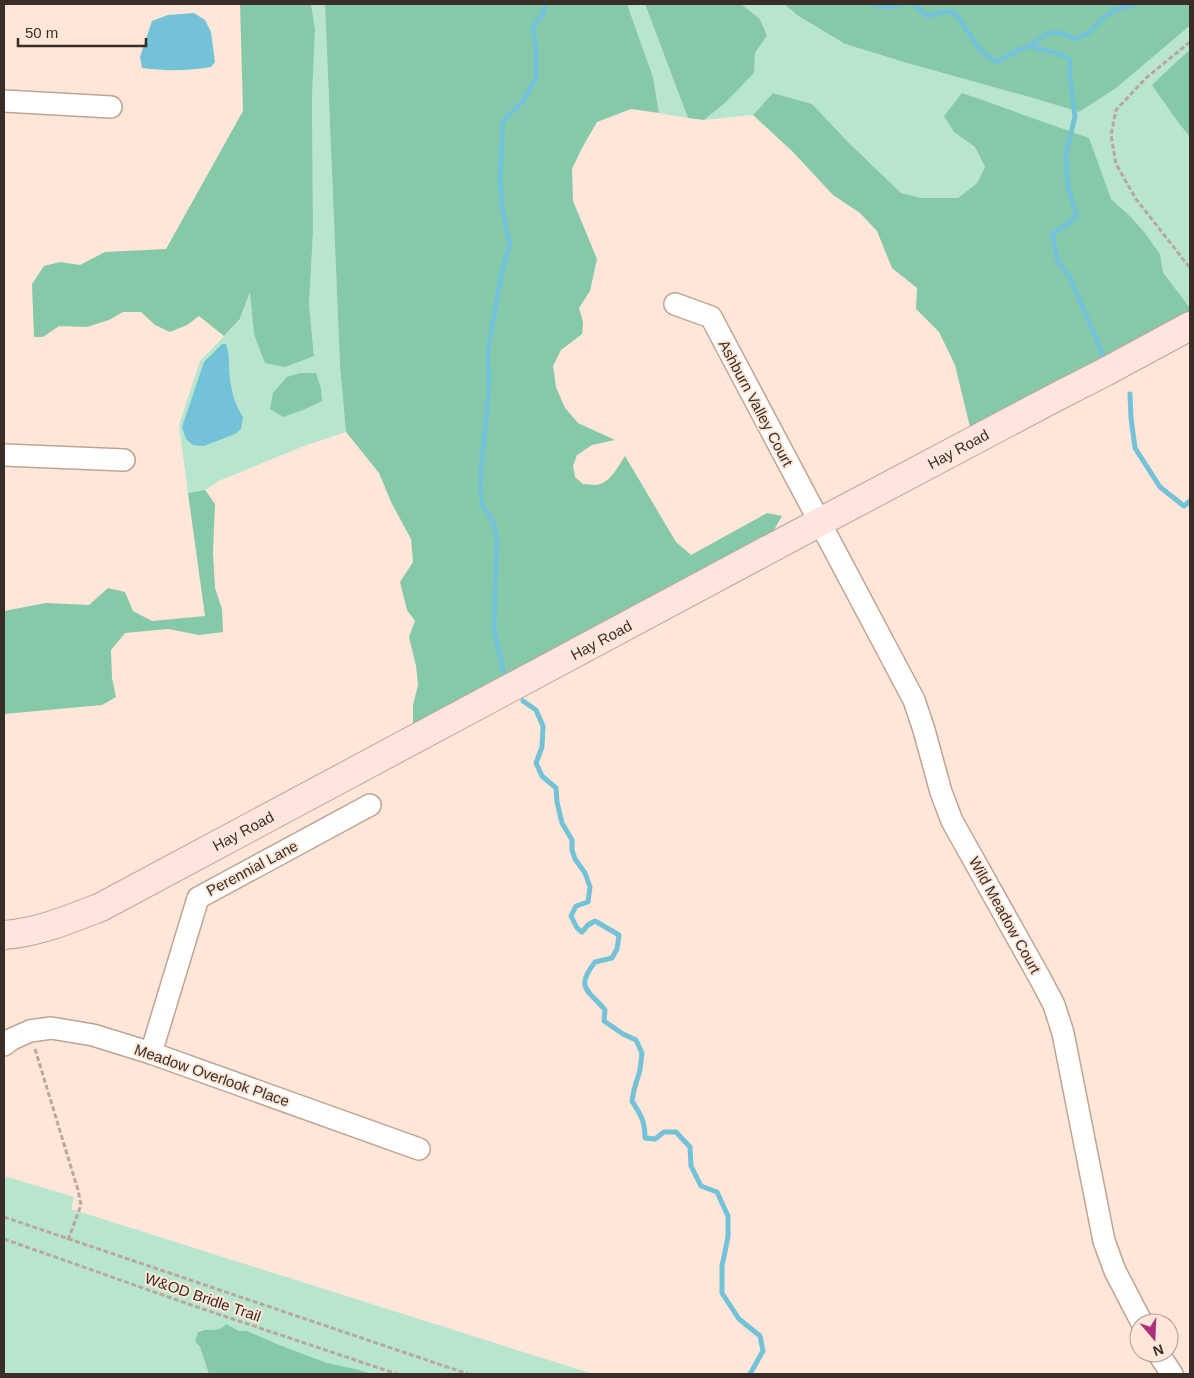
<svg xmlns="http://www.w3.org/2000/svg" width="1194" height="1378" viewBox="0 0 1194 1378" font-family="Helvetica,sans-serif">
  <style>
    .green { fill: #b8e5ce }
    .forest { fill: #86c9a8 }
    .water { fill: #74c2d7 }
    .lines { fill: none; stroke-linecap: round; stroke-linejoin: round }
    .stream { stroke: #74c2d7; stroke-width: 5 }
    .street-casing { stroke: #bfa493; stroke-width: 24 }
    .secondary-casing { stroke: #bfa493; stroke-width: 30 }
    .path { stroke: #bba89c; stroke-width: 3; stroke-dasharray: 5 2.5; stroke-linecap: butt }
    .street { stroke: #fff; stroke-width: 21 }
    .secondary { stroke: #fee5e0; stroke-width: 28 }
    .labels { text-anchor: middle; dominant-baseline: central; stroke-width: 4; stroke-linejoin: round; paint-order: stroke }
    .street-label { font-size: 15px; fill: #392e27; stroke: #fee6d8 }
  </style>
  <rect width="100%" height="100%" fill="#fee6d8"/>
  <g class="green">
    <polygon points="311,4 325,4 340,366 346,432 304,446 221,480 205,490 188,493 179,425 200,361 240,320 251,290 254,334 314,355 309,304 313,232 312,98 315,29"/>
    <polygon points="627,4 645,4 688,118 659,113 653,77"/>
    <polygon points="741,4 784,4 797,15 845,44 907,63 1040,100 1079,112 1190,26 1190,308 1163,271 1160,254 1145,233 1131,217 1111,199 954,132 975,147 985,167 977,183 958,198 921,198 901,193 849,143 812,104 773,93 753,115 704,120 725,103 754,73 755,53 767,36 760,19"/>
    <polygon points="4,1176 74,1197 71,1209 593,1374 342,1374 213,1330 200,1330 198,1332 195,1341 200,1347 209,1374 4,1374"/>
  </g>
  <g class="forest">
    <polygon points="240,4 311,4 315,29 312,98 313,232 309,304 314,356 285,367 265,363 254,334 250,292 240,319 224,336 199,316 187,325 170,332 155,325 141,312 123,312 109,320 87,327 59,326 43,337 34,337 32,284 44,266 60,262 80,265 105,252 166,249 243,111"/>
    <path d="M 325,4 L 627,4 L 653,77 L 659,113 L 631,109 L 597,122 L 582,148 L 572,169 L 573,201 L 597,259 L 590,291 L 579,308 L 583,322 L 582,334 L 561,350 L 553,366 L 556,387 L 565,408 L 578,423 L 615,440 L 592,445 L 577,455 L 573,466 L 575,477 L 583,484 C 588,484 595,486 600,484 C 611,481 619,465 625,456 L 676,542 L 691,555 L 767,513 L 782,516 L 774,530 L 413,731 L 413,705 L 418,685 L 416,666 L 409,637 L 415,621 L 407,610 L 400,582 L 413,562 L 411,539 L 392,504 L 379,473 L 346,432 L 340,366 Z"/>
    <polygon points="645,4 741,4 760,19 767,36 755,53 754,73 725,103 704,120 688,118"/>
    <polygon points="784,4 1190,4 1190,26 1187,28 1116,88 1079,112 1040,100 907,63 845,44 797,15"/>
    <polygon points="1190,50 1190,137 1178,122 1152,85 1174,64"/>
    <polygon points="773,93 812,104 849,143 901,193 921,198 958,198 977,183 985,167 975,147 954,132 944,116 962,93 1089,138 1111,199 1131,217 1145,233 1160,254 1163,272 1190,308 1190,312 970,427 955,365 939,332 916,309 917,288 892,268 877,231 860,213 833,195 793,152 753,115"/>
    <polygon points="300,373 316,373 321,388 322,401 303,410 283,417 270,409 273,393 287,377"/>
    <polygon points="205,490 215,504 213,553 215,588 222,609 223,632 199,635 168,629 125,633 111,650 112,678 116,697 102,705 4,714 4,611 46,603 89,605 108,588 125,592 133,611 152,621 205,616 188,493"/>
    <path d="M 226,1324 L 239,1331 L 247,1331 L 279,1345 L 327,1363 L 355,1369 L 372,1374 L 209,1374 L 200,1347 L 195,1341 L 198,1332 C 207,1327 219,1334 226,1324 Z"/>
  </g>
  <g class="water">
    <path d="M 194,13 L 205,20 L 211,32 L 215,62 L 211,67 C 188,71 165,71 142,68 L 140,57 L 152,21 L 168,15 Z"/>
    <path d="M 222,344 L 226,344 C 229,352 229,360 229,368 C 230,385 233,402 243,417 L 241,429 L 235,434 L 204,446 L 193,445 L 186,439 L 182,427 L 204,362 Z"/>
  </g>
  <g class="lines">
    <g class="stream">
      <polyline points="872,4 889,7 902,4"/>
      <polyline points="913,4 927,16 943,12 954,12 982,52 996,62 1021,49 1029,46 1048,33 1062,33 1074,39 1089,33 1103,18 1116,9 1138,4"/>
      <polyline points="1029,46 1056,53 1070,59 1070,77 1075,116 1066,154 1068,187 1077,216 1069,223 1052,234 1058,262 1070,277 1103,355"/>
      <polyline points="1130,394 1131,418 1135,448 1160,487 1184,506 1190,501"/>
      <polyline points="504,673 494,630 497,539 493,521 482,504 480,481 489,389 488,349 502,272 510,243 503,214 500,180 503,121 524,100 536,78 536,47 533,27 543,13 546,4"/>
      <path d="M 523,701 L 536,710 L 543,726 L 542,747 L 536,763 L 542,776 L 556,788 L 557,802 L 562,823 L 572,840 L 572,850 L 575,859 L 585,873 L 590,887 L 588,902 L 576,906 L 571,916 L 577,928 L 582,932 L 588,925 L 595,921 L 619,935 L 617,949 L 612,958 L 595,962 C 574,989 589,990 605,1010 L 604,1021 L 623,1034 L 636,1040 L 642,1053 L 640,1070 L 634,1090 L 632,1101 C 641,1115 645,1121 645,1138 L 655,1139 L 664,1132 L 676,1132 L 690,1147 L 691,1166 L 701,1186 L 717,1192 L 728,1216 L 728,1237 L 722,1266 L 722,1293 L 739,1319 L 760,1336 L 763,1351 L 750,1374"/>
    </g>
    <defs>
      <g id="street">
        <polyline points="4,101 111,107"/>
        <polyline points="675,304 711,317 914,700 924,730 941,792 952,821 1041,980 1054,1005 1063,1033 1104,1241 1115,1271 1142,1323"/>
        <polyline points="4,455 124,460"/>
        <polyline points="4,1045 12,1039 30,1031 51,1028 93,1035 151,1053 419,1149"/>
        <polyline points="151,1053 198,898 370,805"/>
        <polyline points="1158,1353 1172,1374"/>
      </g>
      <path id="secondary" d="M 4,935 C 37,933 70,919 101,907 L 820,522 L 1056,397 L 1105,372 L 1190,326"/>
    </defs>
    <use href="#street" class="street-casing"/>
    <use href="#secondary" class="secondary-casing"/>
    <g class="path">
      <polyline points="1190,42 1146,78 1116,110 1111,135 1116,164 1136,199 1190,268"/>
      <polyline points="35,1049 78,1190 81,1205 68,1240"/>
      <polyline points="4,1217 468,1374"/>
      <polyline points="4,1239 194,1306 397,1374"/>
    </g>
    <use href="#street" class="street"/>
    <use href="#secondary" class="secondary"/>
  </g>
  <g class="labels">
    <g class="street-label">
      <text transform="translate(756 403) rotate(62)">Ashburn Valley Court</text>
      <text transform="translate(958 449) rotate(-28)">Hay Road</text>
      <text transform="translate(601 640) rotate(-28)">Hay Road</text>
      <text transform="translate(243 831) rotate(-28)">Hay Road</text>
      <text transform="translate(252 868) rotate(-28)">Perennial Lane</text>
      <text transform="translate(1005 915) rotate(61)">Wild Meadow Court</text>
      <text transform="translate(212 1075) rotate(19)">Meadow Overlook Place</text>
      <text transform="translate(203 1297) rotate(19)">W&amp;OD Bridle Trail</text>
    </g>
  </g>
  <rect width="1194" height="1378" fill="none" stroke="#392e27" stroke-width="10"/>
  <g transform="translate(1154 1338) rotate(161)"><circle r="24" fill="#fee6d8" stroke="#af9c91"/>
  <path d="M0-4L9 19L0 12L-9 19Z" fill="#ae2f7d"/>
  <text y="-8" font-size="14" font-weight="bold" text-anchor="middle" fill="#392e27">N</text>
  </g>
  <path d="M18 38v8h128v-8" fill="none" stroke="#392e27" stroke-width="2.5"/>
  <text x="25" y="38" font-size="15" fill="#392e27" stroke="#fee6d8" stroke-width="4" paint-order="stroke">50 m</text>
</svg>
